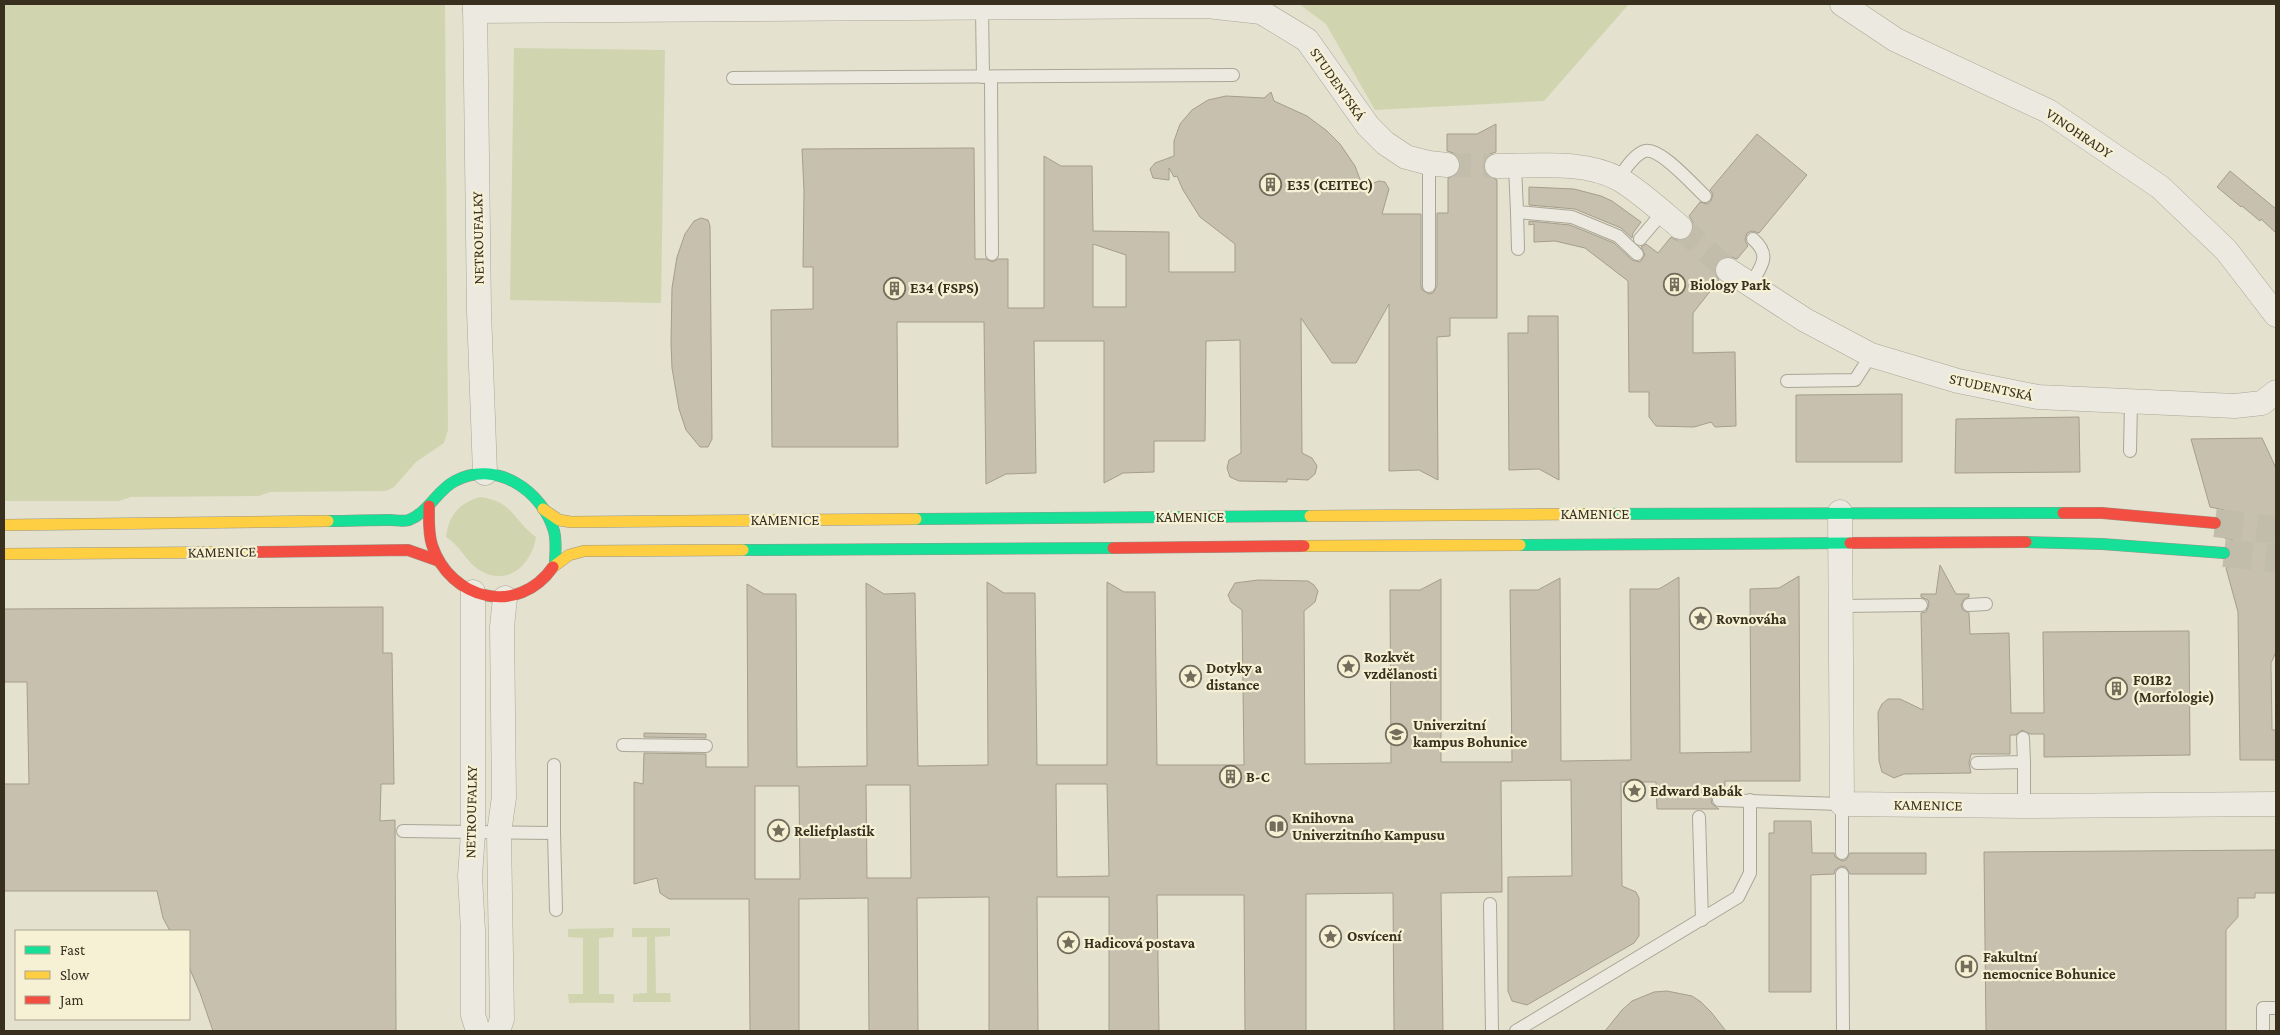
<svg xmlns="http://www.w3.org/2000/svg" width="2280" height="1035" viewBox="0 0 2280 1035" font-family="'Crimson Pro',serif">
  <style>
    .green { fill: #d0d5b0 }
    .building { fill: #c8c0af; stroke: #a59d8d; fill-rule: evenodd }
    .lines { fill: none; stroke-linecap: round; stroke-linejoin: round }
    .street-tunnel { stroke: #c2bdab; stroke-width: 24; stroke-dasharray: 24 12; stroke-linecap: butt }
    .secondary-tunnel { stroke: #c2bdab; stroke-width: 28; stroke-dasharray: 28 14; stroke-linecap: butt }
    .lane-casing { stroke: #aaa697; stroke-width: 14 }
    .street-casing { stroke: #aaa697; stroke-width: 25 }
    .fast-casing { stroke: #999587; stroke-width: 12 }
    .slow-casing { stroke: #999587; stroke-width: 12 }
    .jam-casing { stroke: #999587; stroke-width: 12 }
    .lane { stroke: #eceae0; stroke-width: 12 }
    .street { stroke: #eceae0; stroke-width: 24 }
    .fast { stroke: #16e098; stroke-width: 11 }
    .slow { stroke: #ffcf43; stroke-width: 11 }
    .jam { stroke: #f24e42; stroke-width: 11 }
    .labels { text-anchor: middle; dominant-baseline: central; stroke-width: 4.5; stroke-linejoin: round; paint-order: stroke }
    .street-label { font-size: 15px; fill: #392f1f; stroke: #f6f0d4 }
    .poi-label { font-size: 15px; font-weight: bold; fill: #392f1f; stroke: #f6f0d4; text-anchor: start }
  </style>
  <rect width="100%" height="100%" fill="#e4e1ce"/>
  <g class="green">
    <polygon points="4,4 445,4 448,430 444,443 416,462 394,487 386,491 270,492 259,496 131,497 119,501 4,501"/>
    <polygon points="1299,4 1629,4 1544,101 1375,110 1326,24"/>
    <polygon points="514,48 665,50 661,303 510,300"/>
    <path d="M 480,497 C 513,501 513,520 536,537 C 531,568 504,589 475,567 C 465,559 461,547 446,537 C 449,515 458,504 480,497 Z"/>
    <polygon points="614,928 613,937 599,938 599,994 614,994 614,1003 569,1003 568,994 583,994 583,938 568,937 568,929"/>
    <polygon points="632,928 670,928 670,936 655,937 656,993 670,993 671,1002 633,1002 633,994 647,993 647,937 632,937"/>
  </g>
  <g class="building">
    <path d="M 1271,92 L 1274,101 L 1307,116 L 1327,131 L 1340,144 L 1355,166 L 1363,187 L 1379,181 L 1385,182 L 1389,189 L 1382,214 L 1421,214 L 1421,286 L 1422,290 L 1429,294 L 1433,293 L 1437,286 L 1437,213 L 1448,213 L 1448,178 L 1458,174 L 1461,167 L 1460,160 L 1456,154 L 1447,151 L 1447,134 L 1477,134 L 1496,124 L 1496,152 L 1490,154 L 1483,166 L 1486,173 L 1497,180 L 1497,318 L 1450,318 L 1450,336 L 1437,337 L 1438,480 L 1419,470 L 1389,471 L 1389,304 L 1356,363 L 1332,363 L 1301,318 L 1302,453 L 1312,458 L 1317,466 L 1315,474 L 1308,480 L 1287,479 L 1287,482 L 1239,481 L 1230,477 L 1227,468 L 1229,460 L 1241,453 L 1240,340 L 1206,341 L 1205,441 L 1154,441 L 1154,472 L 1123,473 L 1104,483 L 1104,341 L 1034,341 L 1036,473 L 1006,474 L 986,484 L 984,322 L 897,322 L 898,447 L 772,447 L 771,310 L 813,309 L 813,267 L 803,267 L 804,191 L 802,149 L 974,148 L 975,259 L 986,259 L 993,262 L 998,259 L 1008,259 L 1008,308 L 1044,308 L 1044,156 L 1061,166 L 1092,166 L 1093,231 L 1169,232 L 1169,272 L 1235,272 L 1235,244 L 1200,217 L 1183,190 L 1177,176 L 1174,177 L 1169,168 L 1169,180 L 1153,178 L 1150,169 L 1155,163 L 1174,156 L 1174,141 L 1180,124 L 1192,110 L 1208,100 L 1226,96 L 1264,98 ZM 1093,244 L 1126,255 L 1126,307 L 1093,307 Z"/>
    <polygon points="1757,134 1807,175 1759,233 1752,231 1747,233 1745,240 1748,246 1737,259 1728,256 1717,262 1714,270 1719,280 1693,313 1693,353 1735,352 1736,426 1715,427 1711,422 1694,427 1656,426 1649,417 1649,392 1629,392 1628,281 1585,248 1555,241 1534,242 1534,224 1529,225 1529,221 1570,225 1614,243 1632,260 1640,262 1645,255 1641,247 1646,244 1658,253 1671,237 1678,241 1690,236 1694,229 1693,222 1689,216 1700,202 1707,204 1711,201 1713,194 1710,190"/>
    <polygon points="2230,171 2276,209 2276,233 2261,219 2260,221 2242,206 2241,207 2217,187"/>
    <polygon points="1529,187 1574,189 1601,196 1612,201 1641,222 1633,233 1632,238 1621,228 1575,209 1529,205"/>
    <polygon points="701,218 708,220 710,226 712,439 708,447 700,447 686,430 679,409 672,368 671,343 672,288 677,257 685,234 694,221"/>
    <polygon points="1528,316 1558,316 1559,480 1539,469 1509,470 1508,333 1528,333"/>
    <polygon points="1902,394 1902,462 1796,462 1796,395"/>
    <polygon points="2079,417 2080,472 1955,473 1956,419"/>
    <polygon points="2262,438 2276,468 2276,652 2271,663 2272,730 2276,730 2276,760 2240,760 2238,612 2226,568 2237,562 2240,554 2238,547 2233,540 2221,537 2228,532 2230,525 2229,517 2224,510 2210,507 2191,439"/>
    <polygon points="1940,565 1956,594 1969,594 1969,597 1964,599 1961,605 1963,610 1969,613 1970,634 2009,633 2011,713 2044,713 2043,632 2189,631 2190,755 2044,757 2044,734 2030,734 2022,730 2016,735 2010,735 2010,754 1971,754 1969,763 1971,773 1904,774 1894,778 1882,772 1879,761 1878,712 1882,704 1888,699 1900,699 1923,710 1921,613 1926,612 1929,605 1928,600 1921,597 1921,594 1936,594"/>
    <path d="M 1799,576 L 1800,781 L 1725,781 L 1725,786 L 1719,786 L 1719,792 L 1715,793 L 1711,799 L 1712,804 L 1719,809 L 1657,809 L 1656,782 L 1621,782 L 1622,886 L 1636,892 L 1639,898 L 1639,936 L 1634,943 L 1527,1005 L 1512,1001 L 1508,991 L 1508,877 L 1572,876 L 1571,780 L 1501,781 L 1502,892 L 1441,893 L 1443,1031 L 1394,1031 L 1393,893 L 1306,894 L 1306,1031 L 1245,1031 L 1244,895 L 1157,895 L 1159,1031 L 1109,1031 L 1109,897 L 1037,897 L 1038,1031 L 989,1031 L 989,897 L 917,898 L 918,1031 L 869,1031 L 868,898 L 799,899 L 799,1031 L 750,1031 L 749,899 L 669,899 L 660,893 L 657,878 L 634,884 L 634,782 L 643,784 L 644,753 L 706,754 L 706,767 L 748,767 L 747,584 L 764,594 L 796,594 L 797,767 L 867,766 L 866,583 L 884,594 L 915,593 L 918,766 L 988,765 L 987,582 L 1004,593 L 1035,593 L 1037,765 L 1107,765 L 1107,582 L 1124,592 L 1155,592 L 1157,765 L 1244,765 L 1242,610 L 1231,602 L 1228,595 L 1235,583 L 1258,580 L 1308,581 L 1314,585 L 1318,591 L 1315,602 L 1304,611 L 1305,764 L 1391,763 L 1390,590 L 1420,590 L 1441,579 L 1441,762 L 1512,762 L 1510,590 L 1538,590 L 1560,578 L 1561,761 L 1631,760 L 1630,589 L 1659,589 L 1679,577 L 1680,753 L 1751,752 L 1750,589 L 1779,588 ZM 1056,784 L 1107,784 L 1109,876 L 1057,877 ZM 866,785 L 910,785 L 911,878 L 867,878 ZM 755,786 L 799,786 L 800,879 L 755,879 Z"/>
    <polygon points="383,607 383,653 392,653 394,784 381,784 380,821 395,820 396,1031 213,1031 200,993 189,967 189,931 170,931 163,918 157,891 4,891 4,784 29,784 27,682 4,682 4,609"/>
    <polygon points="644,733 706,734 706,738 644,737"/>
    <polygon points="1774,821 1811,821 1812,853 1834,853 1835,857 1842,861 1846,860 1850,853 1926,853 1926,874 1850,874 1846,867 1841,866 1835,870 1834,874 1811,875 1811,992 1769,992 1769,833 1774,833"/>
    <polygon points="2276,850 2276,893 2255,893 2255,898 2238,898 2238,917 2226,930 2226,1031 1986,1031 1984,852"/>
    <polygon points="1667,991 1692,996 1701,1002 1711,1012 1726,1031 1605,1031 1622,1010 1632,1001 1654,992"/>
  </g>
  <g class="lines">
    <g class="street-tunnel">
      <polyline points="1447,165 1497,166"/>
      <polyline points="1680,227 1728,270"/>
    </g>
    <g class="secondary-tunnel">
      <polyline points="2215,523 2276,530"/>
      <polyline points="2224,553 2276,559"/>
    </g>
    <defs>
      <g id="lane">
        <polyline points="982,8 983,77"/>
        <polyline points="991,77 992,254"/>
        <polyline points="733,78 1233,75"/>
        <polyline points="1515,166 1517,212 1572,217 1618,236 1637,254"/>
        <path d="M 1618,179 C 1624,171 1634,154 1645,151 C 1660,147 1693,185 1705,196"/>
        <polyline points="1517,212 1518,249"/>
        <polyline points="1640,239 1663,212"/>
        <path d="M 1751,284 C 1761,266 1772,256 1753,239"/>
        <polyline points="1429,286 1429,163"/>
        <polyline points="1787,381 1855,380 1871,355"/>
        <polyline points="2130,451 2131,402"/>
        <polyline points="1969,605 1986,604"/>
        <polyline points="1841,606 1921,605"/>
        <polyline points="623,745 706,746"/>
        <polyline points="2024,762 2024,806"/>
        <polyline points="1977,763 2024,762 2023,738"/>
        <polyline points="554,765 554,833"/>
        <polyline points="1719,800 1842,804 1842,853"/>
        <polyline points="1699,817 1702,920"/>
        <polyline points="403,831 554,833 556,910"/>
        <polyline points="1842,874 1843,1031"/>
        <polyline points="1490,904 1492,1031"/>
        <polyline points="1516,1031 1738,897 1750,873 1750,800"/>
        <polyline points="2263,1031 2263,1008 2276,1008"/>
      </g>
      <g id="street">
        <polyline points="475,4 479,311 485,473"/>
        <polyline points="1842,4 1896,40 2048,111 2160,187 2226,250 2276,315"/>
        <polyline points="475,11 1207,6 1261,12 1307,40 1368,126 1385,143 1406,157 1429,163 1447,165"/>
        <path d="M 1497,166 C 1536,166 1583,160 1619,179 C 1641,192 1660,210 1680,227"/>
        <polyline points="1728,270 1805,320 1871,355 1958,381 2038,397 2235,406 2262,403 2276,392"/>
        <polyline points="1840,512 1842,804 2024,806 2276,804"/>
        <polyline points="473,592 473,833 470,876 473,931 473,1015 478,1031"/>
        <polyline points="498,1031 502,1019 499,833 504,797 502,627 505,598"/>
      </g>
      <g id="fast">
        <polyline points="1584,514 2063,513"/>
        <polyline points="916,519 1310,516"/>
        <path d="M 328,521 C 349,521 369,520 390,520 C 395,520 403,522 409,520 C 429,512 437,490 455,481 C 495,459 542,490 554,531 C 557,542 555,554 555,565"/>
        <polyline points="2026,542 2102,544 2224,553"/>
        <polyline points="1520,545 1850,543"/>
        <polyline points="743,550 1113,548"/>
      </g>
      <g id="slow">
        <polyline points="543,509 559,520 571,522 916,519"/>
        <polyline points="1310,516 1584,514"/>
        <polyline points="4,525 328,521"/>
        <polyline points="1304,546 1520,545"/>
        <polyline points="4,554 256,552"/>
        <polyline points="553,567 569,555 584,551 743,550"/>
      </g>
      <g id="jam">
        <path d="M 429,506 C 429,519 428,532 432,545 C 450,600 518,617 553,567"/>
        <polyline points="2063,513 2102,513 2215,523"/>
        <polyline points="1850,543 2026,542"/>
        <polyline points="1113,548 1304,546"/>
        <polyline points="256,552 408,550 439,561"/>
      </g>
    </defs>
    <use href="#lane" class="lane-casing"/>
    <use href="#street" class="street-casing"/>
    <use href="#fast" class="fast-casing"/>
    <use href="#slow" class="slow-casing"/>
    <use href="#jam" class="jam-casing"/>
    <use href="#lane" class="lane"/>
    <use href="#street" class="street"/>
    <use href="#fast" class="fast"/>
    <use href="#slow" class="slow"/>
    <use href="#jam" class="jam"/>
  </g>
  <defs>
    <symbol id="building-ring" viewBox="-11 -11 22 22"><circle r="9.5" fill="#f6f0d4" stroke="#756d5c" stroke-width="1.5"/><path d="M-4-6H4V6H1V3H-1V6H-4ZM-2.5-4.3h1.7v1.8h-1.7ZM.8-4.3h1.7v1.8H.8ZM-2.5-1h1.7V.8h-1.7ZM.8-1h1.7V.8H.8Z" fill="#756d5c"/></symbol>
    <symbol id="sight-ring" viewBox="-11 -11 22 22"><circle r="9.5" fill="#f6f0d4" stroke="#756d5c" stroke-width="1.5"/><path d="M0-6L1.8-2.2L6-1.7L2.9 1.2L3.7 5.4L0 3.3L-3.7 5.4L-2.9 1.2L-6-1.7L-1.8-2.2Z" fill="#756d5c"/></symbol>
    <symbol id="university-ring" viewBox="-11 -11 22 22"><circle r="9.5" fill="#f6f0d4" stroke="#756d5c" stroke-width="1.5"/><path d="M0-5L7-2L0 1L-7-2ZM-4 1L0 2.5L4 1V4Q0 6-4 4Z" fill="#756d5c"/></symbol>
    <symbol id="library-ring" viewBox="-11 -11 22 22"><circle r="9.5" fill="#f6f0d4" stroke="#756d5c" stroke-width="1.5"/><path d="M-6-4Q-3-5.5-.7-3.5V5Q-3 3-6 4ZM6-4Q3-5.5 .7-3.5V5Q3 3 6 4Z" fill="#756d5c"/></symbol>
    <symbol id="hospital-ring" viewBox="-11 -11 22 22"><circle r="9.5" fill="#f6f0d4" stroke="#756d5c" stroke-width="1.5"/><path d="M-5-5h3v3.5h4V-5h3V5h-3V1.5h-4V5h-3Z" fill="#756d5c"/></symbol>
  </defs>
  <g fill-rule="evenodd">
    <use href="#building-ring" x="1258" y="172" width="25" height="25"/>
    <use href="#building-ring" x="1662" y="272" width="25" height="25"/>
    <use href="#building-ring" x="882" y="276" width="25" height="25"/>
    <use href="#sight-ring" x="1688" y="606" width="25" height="25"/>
    <use href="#sight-ring" x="1336" y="654" width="25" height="25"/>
    <use href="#sight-ring" x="1178" y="664" width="25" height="25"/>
    <use href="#building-ring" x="2104" y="676" width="25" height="25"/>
    <use href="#university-ring" x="1384" y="722" width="25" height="25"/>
    <use href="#building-ring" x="1218" y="764" width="25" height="25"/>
    <use href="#sight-ring" x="1622" y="778" width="25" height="25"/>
    <use href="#library-ring" x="1264" y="814" width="25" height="25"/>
    <use href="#sight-ring" x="766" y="818" width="25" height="25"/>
    <use href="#sight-ring" x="1318" y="924" width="25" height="25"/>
    <use href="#sight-ring" x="1056" y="930" width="25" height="25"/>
    <use href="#hospital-ring" x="1954" y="954" width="25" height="25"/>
  </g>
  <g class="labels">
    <g class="street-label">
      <text transform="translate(1338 84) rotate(55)">STUDENTSKÁ</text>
      <text transform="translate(2079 133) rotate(34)">VINOHRADY</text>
      <text transform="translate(478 238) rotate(-91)">NETROUFALKY</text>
      <text transform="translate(1991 387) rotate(12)">STUDENTSKÁ</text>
      <text x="1595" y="514">KAMENICE</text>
      <text x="1190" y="517">KAMENICE</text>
      <text x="785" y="520">KAMENICE</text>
      <text transform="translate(222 552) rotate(-1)">KAMENICE</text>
      <text transform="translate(1928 805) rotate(1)">KAMENICE</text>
      <text transform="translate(471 812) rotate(-89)">NETROUFALKY</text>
    </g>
    <g class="poi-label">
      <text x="1287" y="185">E35 (CEITEC)</text>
      <text x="1690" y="285">Biology Park</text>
      <text x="910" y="288">E34 (FSPS)</text>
      <text x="1716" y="619">Rovnováha</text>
      <text x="1364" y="657">Rozkvět<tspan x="1364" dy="17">vzdělanosti</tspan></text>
      <text x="1206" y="668">Dotyky a<tspan x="1206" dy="17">distance</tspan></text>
      <text x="2133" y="680">F01B2<tspan x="2133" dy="17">(Morfologie)</tspan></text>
      <text x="1413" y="725">Univerzitní<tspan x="1413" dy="17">kampus Bohunice</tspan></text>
      <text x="1246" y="777">B-C</text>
      <text x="1650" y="791">Edward Babák</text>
      <text x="1292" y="818">Knihovna<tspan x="1292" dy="17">Univerzitního Kampusu</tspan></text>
      <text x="794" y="831">Reliefplastik</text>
      <text x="1347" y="936">Osvícení</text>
      <text x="1084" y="943">Hadicová postava</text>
      <text x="1983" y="957">Fakultní<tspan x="1983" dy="17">nemocnice Bohunice</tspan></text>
    </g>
  </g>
  <rect width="2280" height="1035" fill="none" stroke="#392f1f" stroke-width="10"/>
  <rect x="15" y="930" width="175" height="90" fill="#f6f0d4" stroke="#aaa38c"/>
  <rect x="25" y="946" width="25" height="8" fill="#16e098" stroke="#aaa38c"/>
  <text x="60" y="955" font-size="15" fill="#392f1f">Fast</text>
  <rect x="25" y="971" width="25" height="8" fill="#ffcf43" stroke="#aaa38c"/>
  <text x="60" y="980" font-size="15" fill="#392f1f">Slow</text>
  <rect x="25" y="996" width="25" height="8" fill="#f24e42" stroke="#aaa38c"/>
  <text x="60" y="1005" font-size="15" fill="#392f1f">Jam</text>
</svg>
